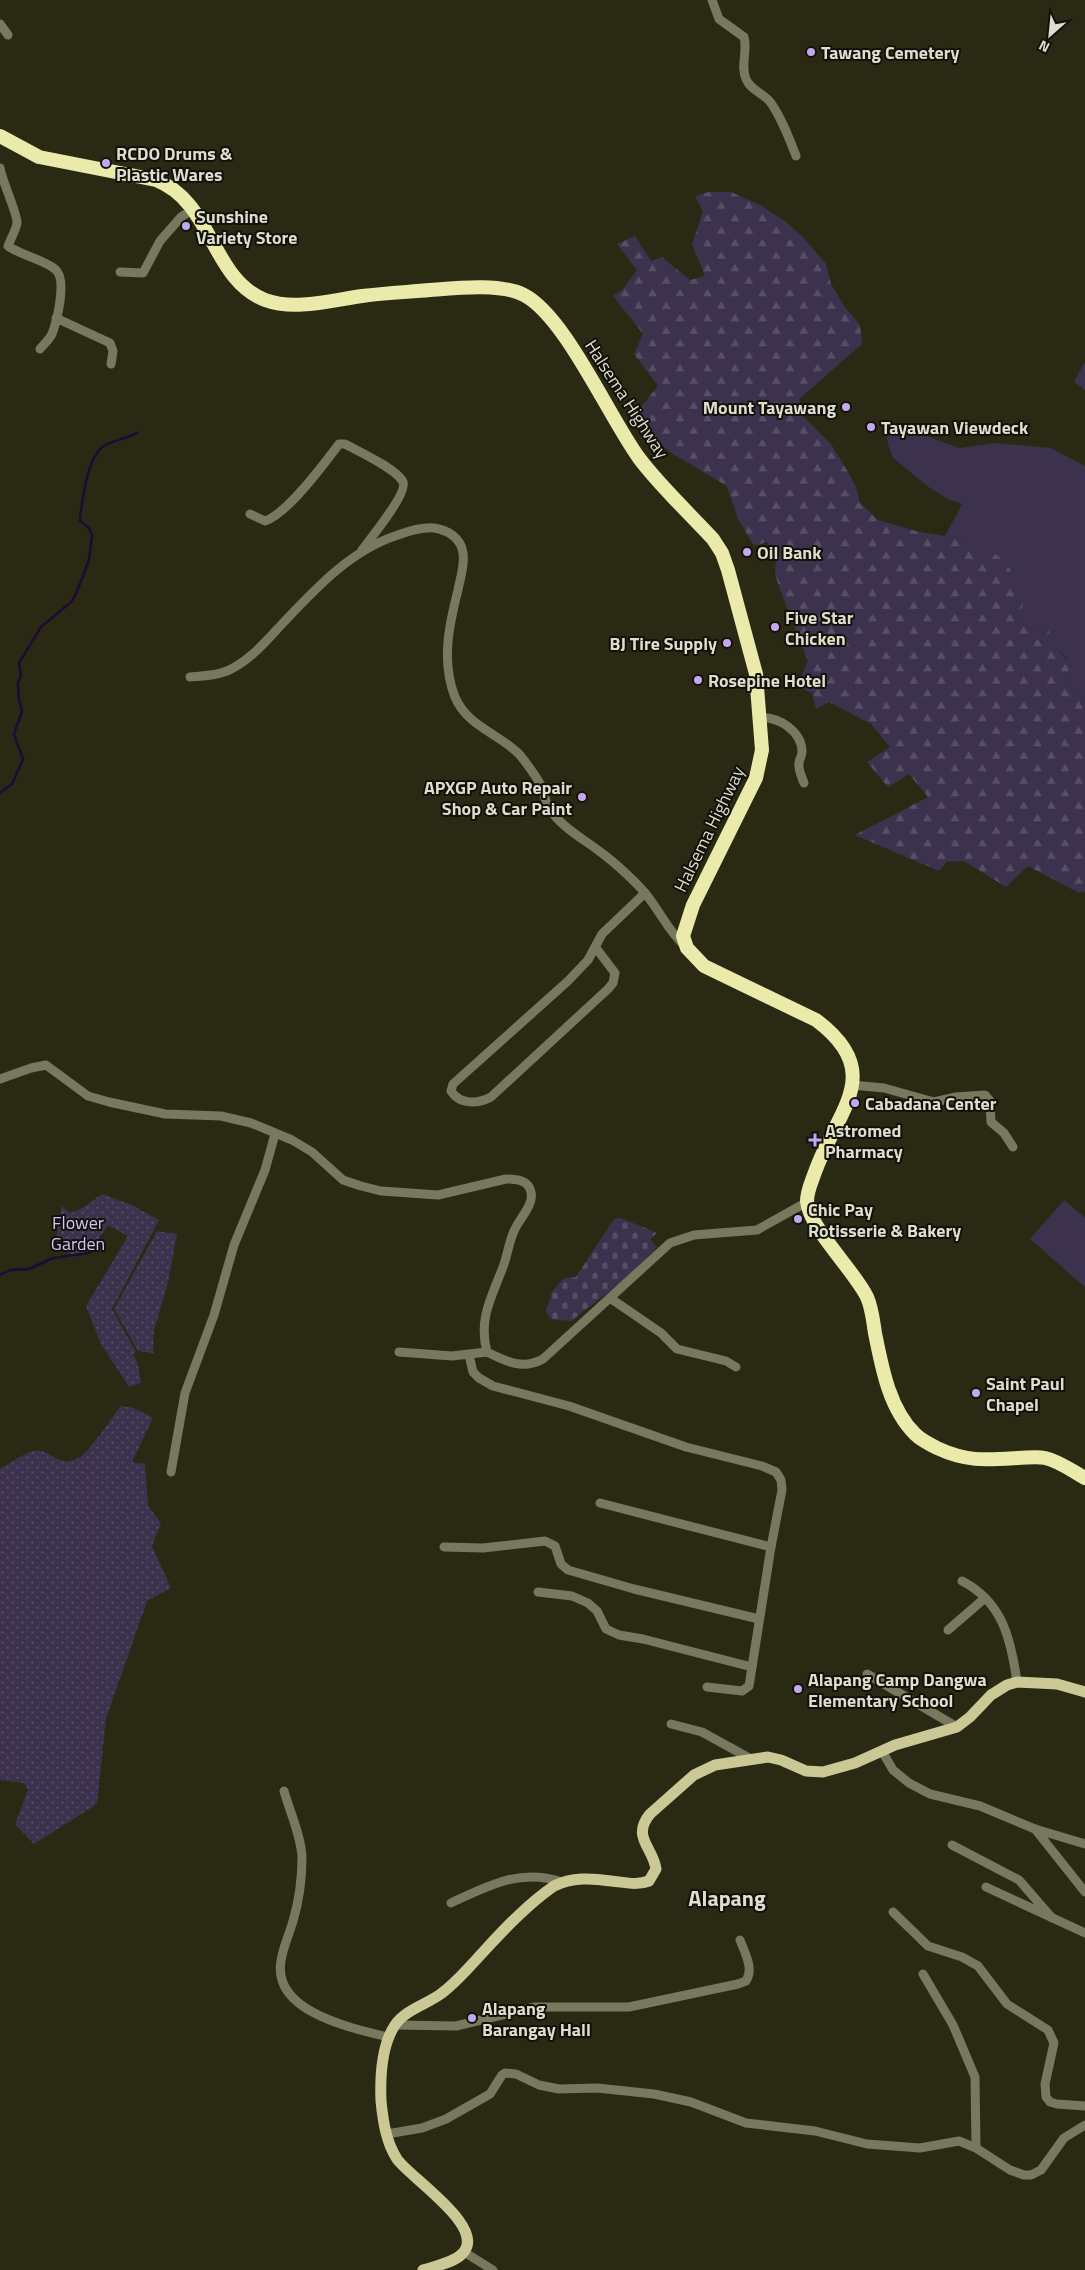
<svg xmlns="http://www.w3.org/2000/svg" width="1085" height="2270" viewBox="0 0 1085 2270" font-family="'Titillium Web',sans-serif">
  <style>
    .green { fill: #3c324e }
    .forest { fill: url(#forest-firs) }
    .cemetery { fill: url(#cemetery-stones) }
    .garden { fill: url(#garden-dots) }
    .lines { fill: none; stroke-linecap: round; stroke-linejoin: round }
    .stream { stroke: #1f0a36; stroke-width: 2.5 }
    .minor { stroke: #78785f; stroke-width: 9 }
    .major { stroke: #cac995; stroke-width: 11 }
    .highway { stroke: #eaeaaa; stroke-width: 14 }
    .poi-dot { fill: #c3a7f2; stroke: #121108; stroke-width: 2 }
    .labels { text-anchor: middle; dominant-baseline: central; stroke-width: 4; stroke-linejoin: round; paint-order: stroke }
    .poi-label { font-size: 18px; font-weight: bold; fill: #ddddd0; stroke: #121108; text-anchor: start }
    .street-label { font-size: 18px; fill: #ddddd0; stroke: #121108 }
    .park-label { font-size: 18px; fill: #d6bffe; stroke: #121108 }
    .district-label { font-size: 22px; font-weight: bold; fill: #ddddd0; stroke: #121108 }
  </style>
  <defs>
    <pattern id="forest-firs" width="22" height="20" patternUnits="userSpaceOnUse" patternTransform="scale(1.25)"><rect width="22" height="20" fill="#3c324e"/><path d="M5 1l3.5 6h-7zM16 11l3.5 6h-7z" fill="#584f66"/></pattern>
    <pattern id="cemetery-stones" width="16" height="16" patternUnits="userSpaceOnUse" patternTransform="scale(1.25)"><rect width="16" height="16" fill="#3c324e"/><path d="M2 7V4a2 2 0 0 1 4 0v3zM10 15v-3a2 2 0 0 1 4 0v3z" fill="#584f66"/></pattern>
    <pattern id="garden-dots" width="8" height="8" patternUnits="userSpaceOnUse" patternTransform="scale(1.25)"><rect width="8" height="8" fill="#3c324e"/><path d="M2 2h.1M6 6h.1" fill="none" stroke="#584f66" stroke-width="1.8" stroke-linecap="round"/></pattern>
  </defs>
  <rect width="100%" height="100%" fill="#2a2913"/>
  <g class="green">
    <polygon points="1084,363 1085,364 1085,390 1074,382"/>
    <polygon points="884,420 959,448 996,443 1051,448 1085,466 1085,699 1063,676 1066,657 1052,644 1049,630 1021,626 1022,613 965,539 945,536 962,504 948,499 930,488 893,458 888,445"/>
    <polygon points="1064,1200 1085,1218 1085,1287 1030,1239"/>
  </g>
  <path class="forest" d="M 709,192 L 731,192 L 760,205 L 786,222 L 803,237 L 826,264 L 831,284 L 844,306 L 860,325 L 862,344 L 799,399 L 804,417 L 831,444 L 848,472 L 856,487 L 860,503 L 878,520 L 919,532 L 965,539 L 1000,557 L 1010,569 L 1023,598 L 1021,626 L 1049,630 C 1053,650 1063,651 1072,668 L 1063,676 L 1085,699 L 1085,892 L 1079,893 L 1028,866 L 1006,887 L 964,861 L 947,862 L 939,871 L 855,835 L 928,797 L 909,774 L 888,787 L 867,762 L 890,747 L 871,724 L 829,702 L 816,709 L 812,693 L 797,686 L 808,661 L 778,584 L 775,572 L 776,559 L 767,542 L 754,546 L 738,519 L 727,486 L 673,454 L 652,438 L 635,414 L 658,386 L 634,354 L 643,334 L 613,296 L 623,289 L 637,270 L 617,244 L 635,236 L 651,261 L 662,257 L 690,280 L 705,276 L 692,244 L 703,212 L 695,196 Z"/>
  <polygon class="cemetery" points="621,1218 657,1233 650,1239 657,1247 627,1278 571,1321 550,1319 546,1311 552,1292 564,1278 576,1277 614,1219"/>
  <g class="garden">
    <polygon points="102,1194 132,1205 159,1220 112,1309 136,1352 133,1354 138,1365 141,1383 129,1387 101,1344 86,1306 128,1236 108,1225 89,1253 73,1256 55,1243 62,1206 70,1213 83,1208"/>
    <polygon points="157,1231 177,1234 168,1283 154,1330 153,1353 138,1351 114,1309"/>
    <path d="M 121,1406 L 134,1408 L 153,1418 L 132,1462 L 145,1464 L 148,1506 L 161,1523 L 152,1546 L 171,1588 L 147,1601 L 106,1719 L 97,1804 L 34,1844 L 15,1824 L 28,1790 L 24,1783 L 0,1780 L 0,1469 C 10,1464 23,1453 34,1451 C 50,1447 59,1471 80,1457 C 89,1452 113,1416 121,1406 Z"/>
  </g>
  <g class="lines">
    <g class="stream">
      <path d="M 0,793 L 12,784 L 23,759 L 14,734 L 22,711 L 19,699 L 18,683 L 21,675 L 19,663 L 41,627 L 71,602 L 76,594 L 89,560 L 92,535 L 89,528 L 80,521 L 80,517 C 83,498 87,453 107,444 C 117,440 126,438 137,433"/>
      <polyline points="0,1275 10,1270 29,1269 53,1258 89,1253 102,1240"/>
    </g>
    <g class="minor">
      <path d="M 712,0 L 719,19 L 744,37 C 748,51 740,65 746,79 C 751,91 764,93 771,103 C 782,119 789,138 796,156"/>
      <polyline points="0,24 8,35"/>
      <path d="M 0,168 C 2,181 18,215 17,223 C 16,230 11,238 8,246 C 22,256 46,260 56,270 C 67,280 57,321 52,334 C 49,340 44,344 40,349"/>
      <polyline points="120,272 143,273 160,241 181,217 193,209"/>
      <polyline points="56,318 110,343 113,351 111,364"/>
      <path d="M 250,514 L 265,521 C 287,514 324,464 339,444 L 345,444 C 358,451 397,469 403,482 C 408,493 370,539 362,550"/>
      <path d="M 190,677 C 202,676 215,676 227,671 C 250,661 266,641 283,623 C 316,588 351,550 398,535 C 409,531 422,527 434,528 C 448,530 461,538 463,553 C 465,565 460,579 458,590 C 449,625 441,662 455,697 C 467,726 498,733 519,754 C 525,761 539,780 542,788 C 545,795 545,802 549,808 C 561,827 582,838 599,851 C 612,860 635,881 645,893 C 660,911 668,931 685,946"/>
      <path d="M 759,718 C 778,716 802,731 802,752 C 802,756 799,760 799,763 C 798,770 802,777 804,783"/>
      <path d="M 596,948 L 615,973 L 613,983 L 608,989 L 491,1097 C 478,1104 460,1105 451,1091 L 453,1084 L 568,981 L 588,960 L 602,934 L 645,893"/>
      <path d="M 0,1079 L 31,1068 L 46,1065 L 88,1096 L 109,1102 L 165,1114 L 221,1116 L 251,1123 L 292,1140 L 312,1152 L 343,1180 L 361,1186 L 381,1191 L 438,1195 L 506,1179 C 516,1179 529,1180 531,1192 C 534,1204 521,1217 516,1227 C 509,1239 508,1254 503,1267 C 492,1296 478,1319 487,1352 C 507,1362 523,1370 543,1359 L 670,1243 L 694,1235 L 757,1230 L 807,1202"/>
      <polyline points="852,1085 884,1088 934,1102 956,1097 985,1095 990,1101 991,1122 1004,1133 1013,1147"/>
      <polyline points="610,1298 661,1333 677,1349 726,1361 736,1367"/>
      <polyline points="399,1352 452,1356 487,1352"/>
      <polyline points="469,1355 473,1372 479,1378 493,1386 569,1406 686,1447 762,1466 776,1472 781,1480 782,1490 771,1547 749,1686 742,1691 707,1687"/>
      <polyline points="171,1472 185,1393 214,1315 234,1245 265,1170 275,1134"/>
      <polyline points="600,1503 771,1547"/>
      <polyline points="444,1547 483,1548 545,1541 555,1546 561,1564 568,1570 634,1589 759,1619"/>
      <path d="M 962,1581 C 1003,1602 1011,1640 1017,1682"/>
      <polyline points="538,1592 572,1596 588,1603 597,1611 606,1629 619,1635 643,1639 752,1667"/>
      <polyline points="948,1630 985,1598"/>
      <polyline points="867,1674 957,1727"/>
      <polyline points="671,1724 702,1732 751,1759"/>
      <polyline points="882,1751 893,1770 909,1783 930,1794 980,1806 1035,1829 1085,1892"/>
      <path d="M 284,1791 C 290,1812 301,1836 302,1857 C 302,1878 299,1901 293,1921 C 289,1935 283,1947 281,1961 C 272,2012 352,2028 388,2037"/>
      <polyline points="1035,1829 1085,1844"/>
      <polyline points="952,1845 1019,1880 1052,1918"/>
      <polyline points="986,1887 1085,1933"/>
      <path d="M 451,1903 C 489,1885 521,1868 562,1882"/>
      <polyline points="893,1912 928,1946 962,1957 978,1966 1007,2004 1048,2030 1054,2043 1045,2084 1046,2097 1050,2102 1057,2104 1085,2106"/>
      <polyline points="923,1974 953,2025 975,2077 976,2148"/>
      <path d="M 395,2025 L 456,2026 L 535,2007 L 629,2007 L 738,1984 L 746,1981 C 754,1969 745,1953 740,1940"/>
      <polyline points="387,2134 422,2128 446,2119 490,2094 502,2075 505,2073 516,2074 539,2085 559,2089 597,2088 654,2094 691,2102 746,2123 815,2131 867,2144 920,2148 959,2141 976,2148 1010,2170 1024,2175 1031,2175 1041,2170 1064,2138 1085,2125"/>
      <polyline points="464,2252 493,2270"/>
    </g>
    <path class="major" d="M 423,2270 C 435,2266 453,2263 462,2254 C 489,2228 410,2178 397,2159 C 386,2142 383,2121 381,2101 C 380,2076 381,2046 395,2025 C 406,2009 428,2004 442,1993 C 458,1981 471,1965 485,1950 C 506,1927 528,1904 554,1886 C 572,1877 591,1878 611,1881 C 624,1882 636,1886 649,1881 L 656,1869 C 653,1847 631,1837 650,1814 L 694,1775 L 715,1765 L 768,1757 L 781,1760 L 806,1771 L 823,1772 L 855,1763 L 895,1745 L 957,1727 L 970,1717 L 991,1695 L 1007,1685 L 1017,1682 L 1057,1684 L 1085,1692"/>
    <path class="highway" d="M 0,136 L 39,157 L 156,180 C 213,202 211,279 265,300 C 295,311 332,300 362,296 C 385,293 408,292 430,290 C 456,288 501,283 524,295 C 565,316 609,417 639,458 C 659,485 689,513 713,539 L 722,553 L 728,570 L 756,674 L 762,750 L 756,778 L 693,905 L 683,936 L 687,948 L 704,966 L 816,1020 C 887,1073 837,1110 815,1172 C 812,1181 807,1191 807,1201 C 809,1228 854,1270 867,1297 C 872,1308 873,1321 875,1333 C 882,1368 889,1408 915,1434 C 921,1440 929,1444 937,1448 C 967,1462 986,1460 1018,1458 C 1027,1458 1036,1456 1045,1458 C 1059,1461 1072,1471 1085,1478"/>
  </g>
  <g class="poi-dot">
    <circle cx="811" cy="52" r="5"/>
    <circle cx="106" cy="163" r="5"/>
    <circle cx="186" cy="226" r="5"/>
    <circle cx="846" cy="407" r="5"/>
    <circle cx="871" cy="427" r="5"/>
    <circle cx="747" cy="552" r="5"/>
    <circle cx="775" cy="627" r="5"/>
    <circle cx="727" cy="643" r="5"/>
    <circle cx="698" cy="680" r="5"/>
    <circle cx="582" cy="797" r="5"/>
    <circle cx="855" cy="1103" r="5"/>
    <path d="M812.5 1132.5h5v5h5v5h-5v5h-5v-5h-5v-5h5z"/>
    <circle cx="798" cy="1219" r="5"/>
    <circle cx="976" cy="1393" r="5"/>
    <circle cx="798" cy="1689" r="5"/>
    <circle cx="472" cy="2018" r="5"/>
  </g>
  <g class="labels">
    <g class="poi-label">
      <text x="821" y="52">Tawang Cemetery</text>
      <text x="116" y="153">RCDO Drums &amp;<tspan x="116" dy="21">Plastic Wares</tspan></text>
      <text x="196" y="216">Sunshine<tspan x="196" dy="21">Variety Store</tspan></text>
      <text x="836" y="407" text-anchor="end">Mount Tayawang</text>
      <text x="881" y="427">Tayawan Viewdeck</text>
      <text x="757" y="552">Oil Bank</text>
      <text x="785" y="617">Five Star<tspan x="785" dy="21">Chicken</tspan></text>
      <text x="717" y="643" text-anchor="end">BJ Tire Supply</text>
      <text x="708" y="680">Rosepine Hotel</text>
      <text x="572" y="787" text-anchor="end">APXGP Auto Repair<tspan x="572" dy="21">Shop &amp; Car Paint</tspan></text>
      <text x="865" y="1103">Cabadana Center</text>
      <text x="825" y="1130">Astromed<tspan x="825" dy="21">Pharmacy</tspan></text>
      <text x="808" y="1209">Chic Pay<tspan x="808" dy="21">Rotisserie &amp; Bakery</tspan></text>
      <text x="986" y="1383">Saint Paul<tspan x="986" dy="21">Chapel</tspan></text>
      <text x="808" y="1679">Alapang Camp Dangwa<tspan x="808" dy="21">Elementary School</tspan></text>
      <text x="482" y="2008">Alapang<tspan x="482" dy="21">Barangay Hall</tspan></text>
    </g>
    <g class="street-label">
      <text transform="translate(627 399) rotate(57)">Halsema Highway</text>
      <text transform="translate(709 829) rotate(-64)">Halsema Highway</text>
    </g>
    <g class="park-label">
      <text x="78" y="1222">Flower<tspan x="78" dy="21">Garden</tspan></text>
    </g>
    <g class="district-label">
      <text x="727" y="1898">Alapang</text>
    </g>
  </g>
  <g transform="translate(1050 35) rotate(207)" stroke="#121108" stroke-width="4" paint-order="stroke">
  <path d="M0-4L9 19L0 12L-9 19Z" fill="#ddddd0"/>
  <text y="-8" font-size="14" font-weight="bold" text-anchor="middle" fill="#ddddd0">N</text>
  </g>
</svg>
